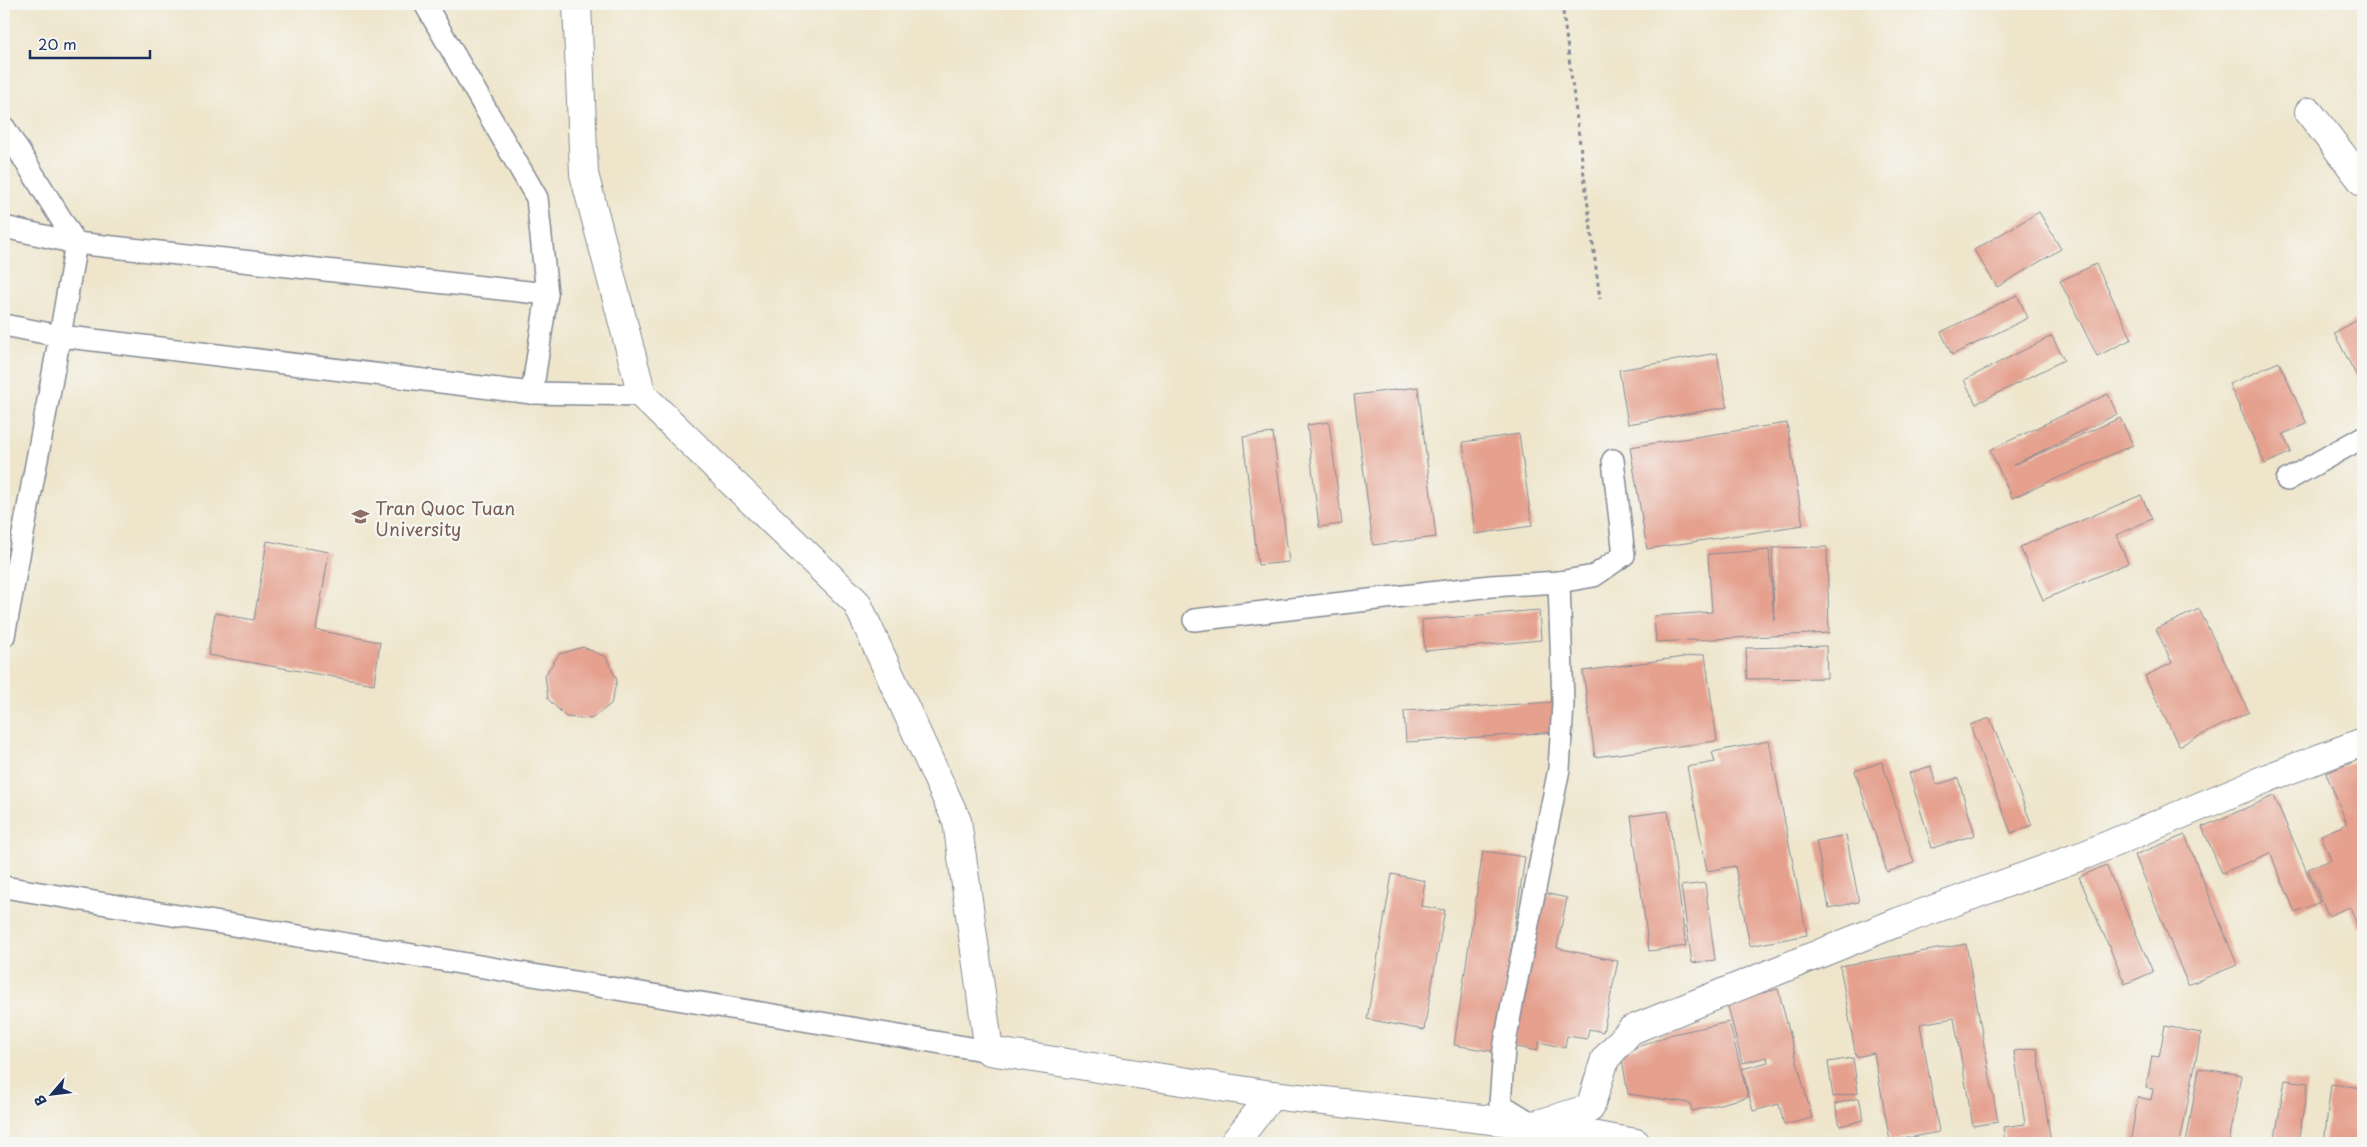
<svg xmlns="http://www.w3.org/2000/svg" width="2367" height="1147" viewBox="0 0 2367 1147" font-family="'Playpen Sans',sans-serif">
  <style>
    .building { fill: #e5a08e }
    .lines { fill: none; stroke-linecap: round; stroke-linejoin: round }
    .service-casing { stroke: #848a94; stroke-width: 24 }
    .minor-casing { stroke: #848a94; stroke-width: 30 }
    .tertiary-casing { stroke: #848a94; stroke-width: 30 }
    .path { stroke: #848a94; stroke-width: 3; stroke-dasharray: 4 4; stroke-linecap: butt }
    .service { stroke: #fff; stroke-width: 21 }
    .minor { stroke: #fff; stroke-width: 28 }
    .tertiary { stroke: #fff; stroke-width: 28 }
    .labels { text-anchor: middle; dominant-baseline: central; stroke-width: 4.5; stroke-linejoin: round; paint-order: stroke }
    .education-label { font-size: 18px; fill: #785e54; stroke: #f6f6f2; text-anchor: start }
  </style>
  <rect width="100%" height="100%" fill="#f6f6f2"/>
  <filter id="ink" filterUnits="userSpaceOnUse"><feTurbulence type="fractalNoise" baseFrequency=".02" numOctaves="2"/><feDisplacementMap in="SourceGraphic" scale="10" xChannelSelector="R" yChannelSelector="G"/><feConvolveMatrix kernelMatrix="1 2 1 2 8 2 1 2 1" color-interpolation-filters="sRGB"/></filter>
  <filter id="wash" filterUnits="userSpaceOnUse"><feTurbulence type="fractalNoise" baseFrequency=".0096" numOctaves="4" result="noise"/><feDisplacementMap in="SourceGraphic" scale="20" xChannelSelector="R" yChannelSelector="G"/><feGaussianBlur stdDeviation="1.12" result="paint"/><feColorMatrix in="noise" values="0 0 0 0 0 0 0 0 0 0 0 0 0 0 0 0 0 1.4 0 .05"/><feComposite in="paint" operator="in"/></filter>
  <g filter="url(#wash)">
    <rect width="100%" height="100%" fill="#eee5cb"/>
    <g id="blocks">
      <g class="building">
        <polygon points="2039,212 2061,249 1997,287 1974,250"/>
        <polygon points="2096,264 2132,339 2097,356 2060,281"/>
        <polygon points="2017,295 2028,318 1952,355 1941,332"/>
        <polygon points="2363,317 2363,388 2334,333"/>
        <polygon points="2052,336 2064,360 1976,404 1964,380"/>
        <polygon points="1717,353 1727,407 1628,424 1619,370"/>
        <polygon points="2279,362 2307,424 2283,434 2291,452 2265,464 2229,384"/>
        <polygon points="1418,387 1436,537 1373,545 1354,395"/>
        <polygon points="2108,394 2117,414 2013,465 2120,418 2133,445 2012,498 1990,450"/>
        <polygon points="1329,422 1342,524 1319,527 1307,425"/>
        <polygon points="1787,423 1803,525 1647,549 1630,447"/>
        <polygon points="1273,433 1289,562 1258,565 1243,437"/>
        <polygon points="1519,434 1532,526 1475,534 1463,442"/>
        <polygon points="2141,495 2152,519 2116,535 2128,563 2043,600 2020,547"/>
        <polygon points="267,541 329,552 316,630 380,642 374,684 208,655 215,613 254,620"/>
        <polygon points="1827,547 1829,633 1656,642 1654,616 1712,612 1708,554 1769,550 1774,620 1772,548"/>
        <polygon points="2199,609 2249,712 2179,746 2145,676 2172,663 2156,629"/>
        <polygon points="1539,610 1541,640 1425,651 1422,620"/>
        <polygon points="1826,646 1827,678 1747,679 1746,648"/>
        <polygon points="583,647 606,657 617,680 611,704 591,719 566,717 548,699 545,675 559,654"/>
        <polygon points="1705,654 1717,741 1595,757 1583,671"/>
        <polygon points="1555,702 1557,732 1406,742 1404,711"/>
        <polygon points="1990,718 2032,825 2011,833 1970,725"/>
        <polygon points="1769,741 1807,935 1750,946 1735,866 1707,871 1687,767 1715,762 1712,752"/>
        <polygon points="2363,758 2363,925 2358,927 2350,907 2328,916 2308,869 2331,860 2321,835 2347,824 2326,773"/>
        <polygon points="1882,762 1914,863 1887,872 1855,771"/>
        <polygon points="1931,766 1936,785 1958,778 1975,835 1932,848 1909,773"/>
        <polygon points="2274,796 2320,902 2295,912 2270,853 2222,873 2202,827"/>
        <polygon points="1668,811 1686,946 1649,951 1631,816"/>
        <polygon points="1846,835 1859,902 1829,908 1816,841"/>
        <polygon points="2185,835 2237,965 2188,985 2135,855"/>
        <polygon points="1483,851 1525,857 1496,1052 1454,1045"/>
        <polygon points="2106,865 2153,972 2125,984 2079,877"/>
        <polygon points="1392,874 1425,881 1421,906 1445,910 1424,1030 1367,1019"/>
        <polygon points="1705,883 1715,960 1692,963 1681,886"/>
        <polygon points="1544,893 1567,898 1557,948 1618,961 1603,1032 1589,1029 1587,1039 1567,1036 1565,1048 1539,1042 1537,1051 1513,1046"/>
        <polygon points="1966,944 1998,1122 1973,1126 1954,1018 1920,1024 1939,1132 1890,1141 1874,1053 1856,1057 1840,966"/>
        <polygon points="1778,989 1812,1118 1784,1125 1779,1104 1753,1111 1742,1069 1768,1062 1767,1057 1742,1063 1727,1002"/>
        <polygon points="1729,1022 1748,1097 1692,1111 1690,1103 1628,1094 1621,1053 1673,1034"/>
        <polygon points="2165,1026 2201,1033 2180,1143 2130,1143 2138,1097 2151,1100 2153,1089 2146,1088 2152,1056 2159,1057"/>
        <polygon points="2037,1048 2051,1143 2005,1143 2003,1127 2025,1124 2014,1051"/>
        <polygon points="1853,1058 1858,1093 1833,1097 1828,1062"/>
        <polygon points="2199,1068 2241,1075 2229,1143 2186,1143"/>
        <polygon points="2285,1080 2308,1083 2298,1143 2274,1143"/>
        <polygon points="2331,1084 2363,1088 2363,1143 2324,1143"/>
        <polygon points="1859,1098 1864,1120 1840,1126 1835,1104"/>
      </g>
    </g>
  </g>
  <g filter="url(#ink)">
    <use href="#blocks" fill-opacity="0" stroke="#848a94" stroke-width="1"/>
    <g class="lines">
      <defs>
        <g id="service">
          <polyline points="425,4 537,198 547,294 532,393"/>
          <polyline points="4,127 76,243 547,294"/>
          <polyline points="4,227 76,243 60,336 532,393 642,395"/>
          <polyline points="4,325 60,336 4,636"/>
          <polyline points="2287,480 2363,437"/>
          <polyline points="1194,620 1491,586 1559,582"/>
          <polyline points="4,887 989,1051"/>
          <polyline points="1531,1123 1500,1104 1504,1049 1512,1004 1559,769 1563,704 1559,582 1594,576 1624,555 1613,460"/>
        </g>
        <g id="minor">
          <polyline points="577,4 584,174 642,395 857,603 957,821 989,1051 1272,1095"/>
          <polyline points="2309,112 2363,182"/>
          <polyline points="1535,1125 1590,1108 1605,1059 1631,1030 1898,922 2087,854 2270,777 2363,742"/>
        </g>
        <polyline id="tertiary" points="1234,1143 1272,1095 1535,1125 1636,1143"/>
      </defs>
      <use href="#service" class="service-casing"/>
      <use href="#minor" class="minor-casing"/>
      <use href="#tertiary" class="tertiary-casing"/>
      <polyline class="path" points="1562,4 1600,299"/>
      <use href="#service" class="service"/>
      <use href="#minor" class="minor"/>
      <use href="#tertiary" class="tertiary"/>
    </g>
  </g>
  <defs>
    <symbol id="university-bare" viewBox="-9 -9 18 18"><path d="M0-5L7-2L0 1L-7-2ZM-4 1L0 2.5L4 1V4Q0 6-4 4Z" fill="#8d6e63" stroke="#f6f6f2" stroke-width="2.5" paint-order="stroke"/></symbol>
  </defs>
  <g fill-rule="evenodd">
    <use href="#university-bare" x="348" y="504" width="25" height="25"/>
  </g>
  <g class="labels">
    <g class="education-label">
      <text x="375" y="507">Tran Quoc Tuan<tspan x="375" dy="21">University</tspan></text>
    </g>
  </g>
  <rect width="2367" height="1147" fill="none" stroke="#f6f6f2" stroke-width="20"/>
  <g transform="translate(52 1094) rotate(242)" stroke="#f6f6f2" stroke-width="4" paint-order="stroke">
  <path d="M0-4L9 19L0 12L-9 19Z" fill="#1b2f5e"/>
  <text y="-8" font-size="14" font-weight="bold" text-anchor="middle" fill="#1b2f5e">B</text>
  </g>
  <path d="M30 50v8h120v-8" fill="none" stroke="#1b2f5e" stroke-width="2.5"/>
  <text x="38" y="50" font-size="15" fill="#1b2f5e" stroke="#f6f6f2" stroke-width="4" paint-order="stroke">20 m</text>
</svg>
